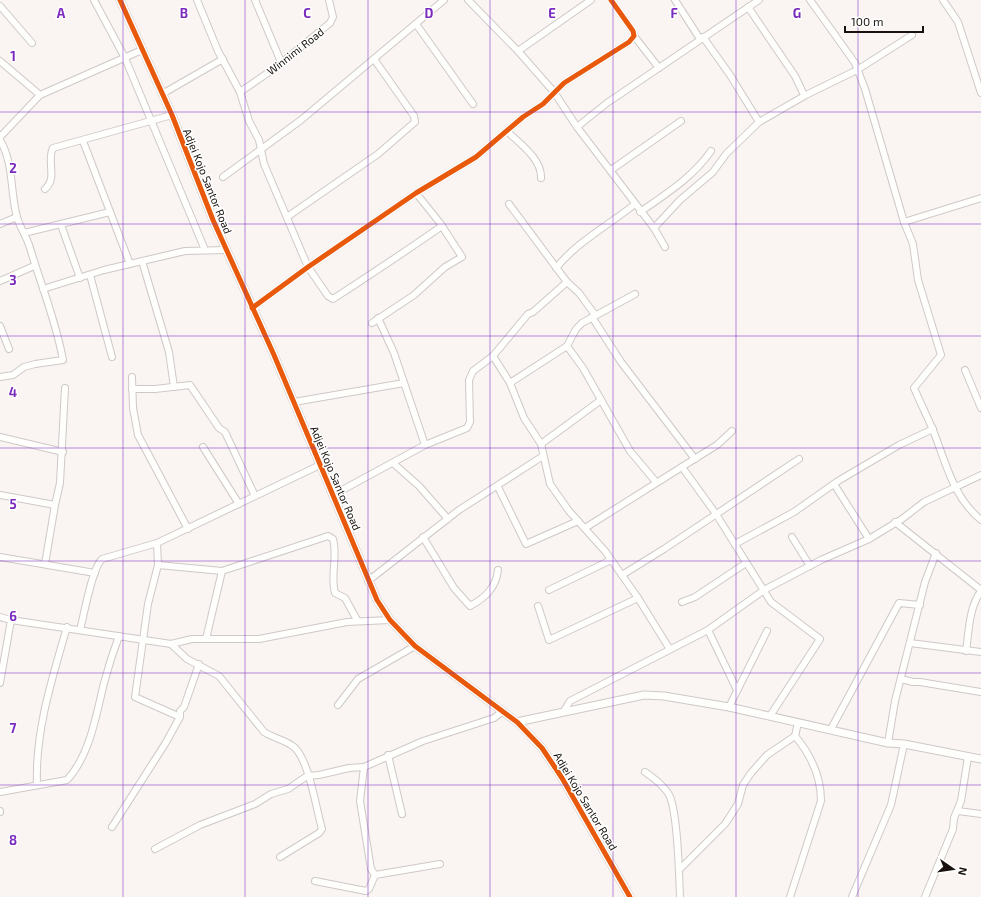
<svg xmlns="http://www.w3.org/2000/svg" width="981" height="897" viewBox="0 0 981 897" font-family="'Exo 2',sans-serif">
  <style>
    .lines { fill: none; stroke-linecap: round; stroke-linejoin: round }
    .minor-casing { stroke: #cfc9c6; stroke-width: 8 }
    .tertiary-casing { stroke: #cfc9c6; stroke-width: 9 }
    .minor { stroke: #fefefd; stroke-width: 6 }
    .tertiary { stroke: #fefefd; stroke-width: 7 }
    .cycleway-casing { stroke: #fff; stroke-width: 8 }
    .cycleway { stroke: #e8590c; stroke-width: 5 }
    .grid { fill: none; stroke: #7b2cbf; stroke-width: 1; stroke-opacity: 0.55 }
    .labels { text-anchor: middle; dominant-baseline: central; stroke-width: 3; stroke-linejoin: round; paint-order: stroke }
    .street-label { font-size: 11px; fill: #18110d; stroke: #fff }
    .grid-label { font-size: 13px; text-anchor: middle; font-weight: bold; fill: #7b2cbf; stroke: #fff; stroke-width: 3; stroke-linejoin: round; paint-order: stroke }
  </style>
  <rect width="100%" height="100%" fill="#faf5f3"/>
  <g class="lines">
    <defs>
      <g id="minor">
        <polyline points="94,0 125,58 205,250"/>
        <path d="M 197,0 L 218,51 L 240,92 L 249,121 L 259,140 L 264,164 L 308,267 L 328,296 L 333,299 C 370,275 406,251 442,226"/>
        <polyline points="255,0 281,62"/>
        <polyline points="468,0 518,51 554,92 577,127 654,228 665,247"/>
        <polyline points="675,0 700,39"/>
        <polyline points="810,0 855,63 865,89 904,222 981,198"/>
        <polyline points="943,0 958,22 981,93"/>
        <polyline points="0,6 32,43"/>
        <polyline points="748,7 795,76 804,95"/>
        <polyline points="416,24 473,104"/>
        <polyline points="634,36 659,68"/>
        <polyline points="703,37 730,75 759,122"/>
        <polyline points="518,51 591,0"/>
        <polyline points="0,61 40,95"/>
        <polyline points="240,92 275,68 330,23 333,17 329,0"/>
        <polyline points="162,94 223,59"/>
        <polyline points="577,127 607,103 759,0"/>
        <path d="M 508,132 C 520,144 542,159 541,178"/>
        <polyline points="0,137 40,95 142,50"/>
        <path d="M 0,140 C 14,163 10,192 17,217 C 20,228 27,237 30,248 C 41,285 56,321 63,360 L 35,364 L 24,367 L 13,375 L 0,377"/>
        <polyline points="83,141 130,264"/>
        <polyline points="611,170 681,121"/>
        <polyline points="223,177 301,120 444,0"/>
        <path d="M 45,189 C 58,178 46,161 53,148 L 172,115"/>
        <path d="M 640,212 C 666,194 693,177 711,151"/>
        <polyline points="287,217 378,154 415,122 414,116 374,59"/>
        <path d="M 904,222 L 913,244 L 918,280 L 941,355 L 914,388 C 920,402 927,416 933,430 C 946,463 953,497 981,520"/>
        <polyline points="0,224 17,217"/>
        <polyline points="61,225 80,278"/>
        <polyline points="654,228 680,200 713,172 726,154 759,122 806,95 857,70 912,35"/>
        <polyline points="24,233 110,212"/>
        <polyline points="142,261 169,352 174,387"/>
        <path d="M 556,268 C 578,241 609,225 635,204"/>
        <polyline points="90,275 112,357"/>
        <polyline points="0,281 34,266"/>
        <polyline points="567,282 579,293 595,315"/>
        <polyline points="43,289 104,270 185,251 226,250"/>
        <polyline points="252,308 308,267 416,193 476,157 523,117 543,104 564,83 629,42 634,36 633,31 611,0"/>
        <polyline points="592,317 621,362 695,459"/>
        <polyline points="378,318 394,353 425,445"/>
        <polyline points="372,323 414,295 445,267 462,257 440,223 416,193"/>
        <polyline points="0,326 9,349"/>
        <polyline points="567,346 576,329 582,323 635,294"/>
        <polyline points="493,356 510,383 524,418 541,444 550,484 569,511 605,551 638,598 669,648"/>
        <polyline points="965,370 981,408"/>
        <polyline points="132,377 133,408 138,435 188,529"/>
        <polyline points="510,383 567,346 583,368 630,451 656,482"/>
        <polyline points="132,389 155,389 190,385 219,428 225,432 255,496"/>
        <polyline points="294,402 404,383"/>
        <polyline points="0,437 63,452"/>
        <polyline points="541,444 601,400"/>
        <polyline points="203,447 239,504"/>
        <polyline points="393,463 419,486 448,519"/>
        <polyline points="682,467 716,514 771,602 820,639 770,716"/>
        <polyline points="834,484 869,539"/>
        <polyline points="498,487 526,544 578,521"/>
        <polyline points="0,495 55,505"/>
        <polyline points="333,495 425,445 467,428 470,422 469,380 473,371 493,356 528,314 533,312 567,282 509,204"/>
        <polyline points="895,522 981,590"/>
        <polyline points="585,528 704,453 717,445 732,431"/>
        <path d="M 423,537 L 454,588 L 470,606 C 485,598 496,588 498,570"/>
        <polyline points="792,537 810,566"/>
        <path d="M 157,543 L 158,565 L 222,571 L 328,536 L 333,539 C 338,557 330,575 335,593 L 345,598 L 357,620"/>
        <polyline points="735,544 794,512 838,481 899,445 933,429"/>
        <polyline points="0,557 95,573"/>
        <polyline points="45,564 55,505 60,483 65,388"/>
        <polyline points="158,565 148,604 135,697 180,717 180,711 184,707 199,664"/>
        <polyline points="622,575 664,549 799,459"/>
        <polyline points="368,581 459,510 543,456"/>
        <polyline points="549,590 611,560"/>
        <polyline points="682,602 695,597 746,563"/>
        <polyline points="538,606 549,640 638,598"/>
        <polyline points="0,617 11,620 171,644 192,639 259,639 347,622 390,620"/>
        <path d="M 80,630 C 84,615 92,568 102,559 L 157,543 L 320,465"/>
        <polyline points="708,630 737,690"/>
        <polyline points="206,639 222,571"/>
        <polyline points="910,643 981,652"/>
        <path d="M 171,644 L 187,659 L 219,676 L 264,732 C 273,738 286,740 294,747 C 309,760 316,808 322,829 L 319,833 L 280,857"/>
        <path d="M 966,651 C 969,631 969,607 981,591"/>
        <polyline points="901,679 913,682 920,682 981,692"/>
        <polyline points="0,683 11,620"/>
        <polyline points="338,705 358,679 415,646"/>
        <polyline points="729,707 767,631"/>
        <polyline points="564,711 570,701 708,630 764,590 821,560 869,539 902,519 924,502 981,475"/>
        <polyline points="831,729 899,603 920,605"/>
        <polyline points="888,743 895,701 925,582 936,553"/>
        <polyline points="388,755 402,814"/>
        <polyline points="364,767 360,801 371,869 375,875 440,864"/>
        <path d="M 645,772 C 654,778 662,784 668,793 C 678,807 679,877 680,897"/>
        <path d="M 37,785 C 35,731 52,679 67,627"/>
        <path d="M 0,792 L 67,780 C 90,755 96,716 104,683 C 108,668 113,652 119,636"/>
        <polyline points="0,811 0,812"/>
        <polyline points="958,811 981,814"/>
        <polyline points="112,827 165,744 180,717"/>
        <polyline points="155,849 200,825 255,804 271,794 288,789 307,776 319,775 349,768 364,767 423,741 494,718 503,711"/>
        <polyline points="679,870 725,824 738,804 743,785 751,773 767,755 795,736"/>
        <polyline points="315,881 366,891 369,889 375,875"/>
        <path d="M 790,897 L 821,801 C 821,776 811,755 795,736 L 798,723"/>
        <polyline points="852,897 891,805 904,744"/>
        <polyline points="925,897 953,829 954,818 961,801 968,757"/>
      </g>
      <g id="tertiary">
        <polyline points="120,0 172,115 213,220 274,355 377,600 390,620 415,646 517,722 542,748 562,778 630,897"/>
        <polyline points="517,722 644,695 664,696 729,707 888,743 904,744 981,759"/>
      </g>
    </defs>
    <use href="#minor" class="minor-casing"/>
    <use href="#tertiary" class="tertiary-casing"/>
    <use href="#minor" class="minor"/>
    <use href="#tertiary" class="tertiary"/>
    <defs>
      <g id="cycleway">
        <polyline points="120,0 172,115 213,220 274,355 377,600 390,620 415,646 517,722 542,748 562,778 630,897"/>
        <polyline points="252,308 308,267 416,193 476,157 523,117 543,104 564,83 629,42 634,36 633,31 611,0"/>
      </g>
    </defs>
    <use href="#cycleway" class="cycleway-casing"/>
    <use href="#cycleway" class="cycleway"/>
  </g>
  <path class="grid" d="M 123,0 L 123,897M 245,0 L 245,897M 368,0 L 368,897M 490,0 L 490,897M 613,0 L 613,897M 736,0 L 736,897M 858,0 L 858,897M 0,112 L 981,112M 0,224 L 981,224M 0,336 L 981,336M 0,448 L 981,448M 0,561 L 981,561M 0,673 L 981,673M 0,785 L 981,785"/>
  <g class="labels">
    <g class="street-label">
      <text transform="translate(295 51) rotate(-38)">Winnimi Road</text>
      <text transform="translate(208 181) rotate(68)">Adjei Kojo Santor Road</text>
      <text transform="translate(336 478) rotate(67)">Adjei Kojo Santor Road</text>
      <text transform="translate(586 801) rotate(59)">Adjei Kojo Santor Road</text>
    </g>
  </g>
  <g class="grid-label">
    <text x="61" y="18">A</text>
    <text x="184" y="18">B</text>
    <text x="307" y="18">C</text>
    <text x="429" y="18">D</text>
    <text x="552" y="18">E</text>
    <text x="674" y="18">F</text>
    <text x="797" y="18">G</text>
    <text x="13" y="61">1</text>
    <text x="13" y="173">2</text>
    <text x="13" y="285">3</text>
    <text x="13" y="397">4</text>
    <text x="13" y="509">5</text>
    <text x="13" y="621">6</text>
    <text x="13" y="733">7</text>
    <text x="13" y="845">8</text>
  </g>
  <g transform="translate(953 869) rotate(103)" stroke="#ffffff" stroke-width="3" paint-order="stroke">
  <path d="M0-3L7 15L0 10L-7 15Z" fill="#18110d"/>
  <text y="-6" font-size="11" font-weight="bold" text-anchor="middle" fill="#18110d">N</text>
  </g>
  <path d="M845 26v6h78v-6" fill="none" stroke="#18110d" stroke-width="2"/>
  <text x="851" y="26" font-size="12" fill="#18110d" stroke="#ffffff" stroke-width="3" paint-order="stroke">100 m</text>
</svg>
